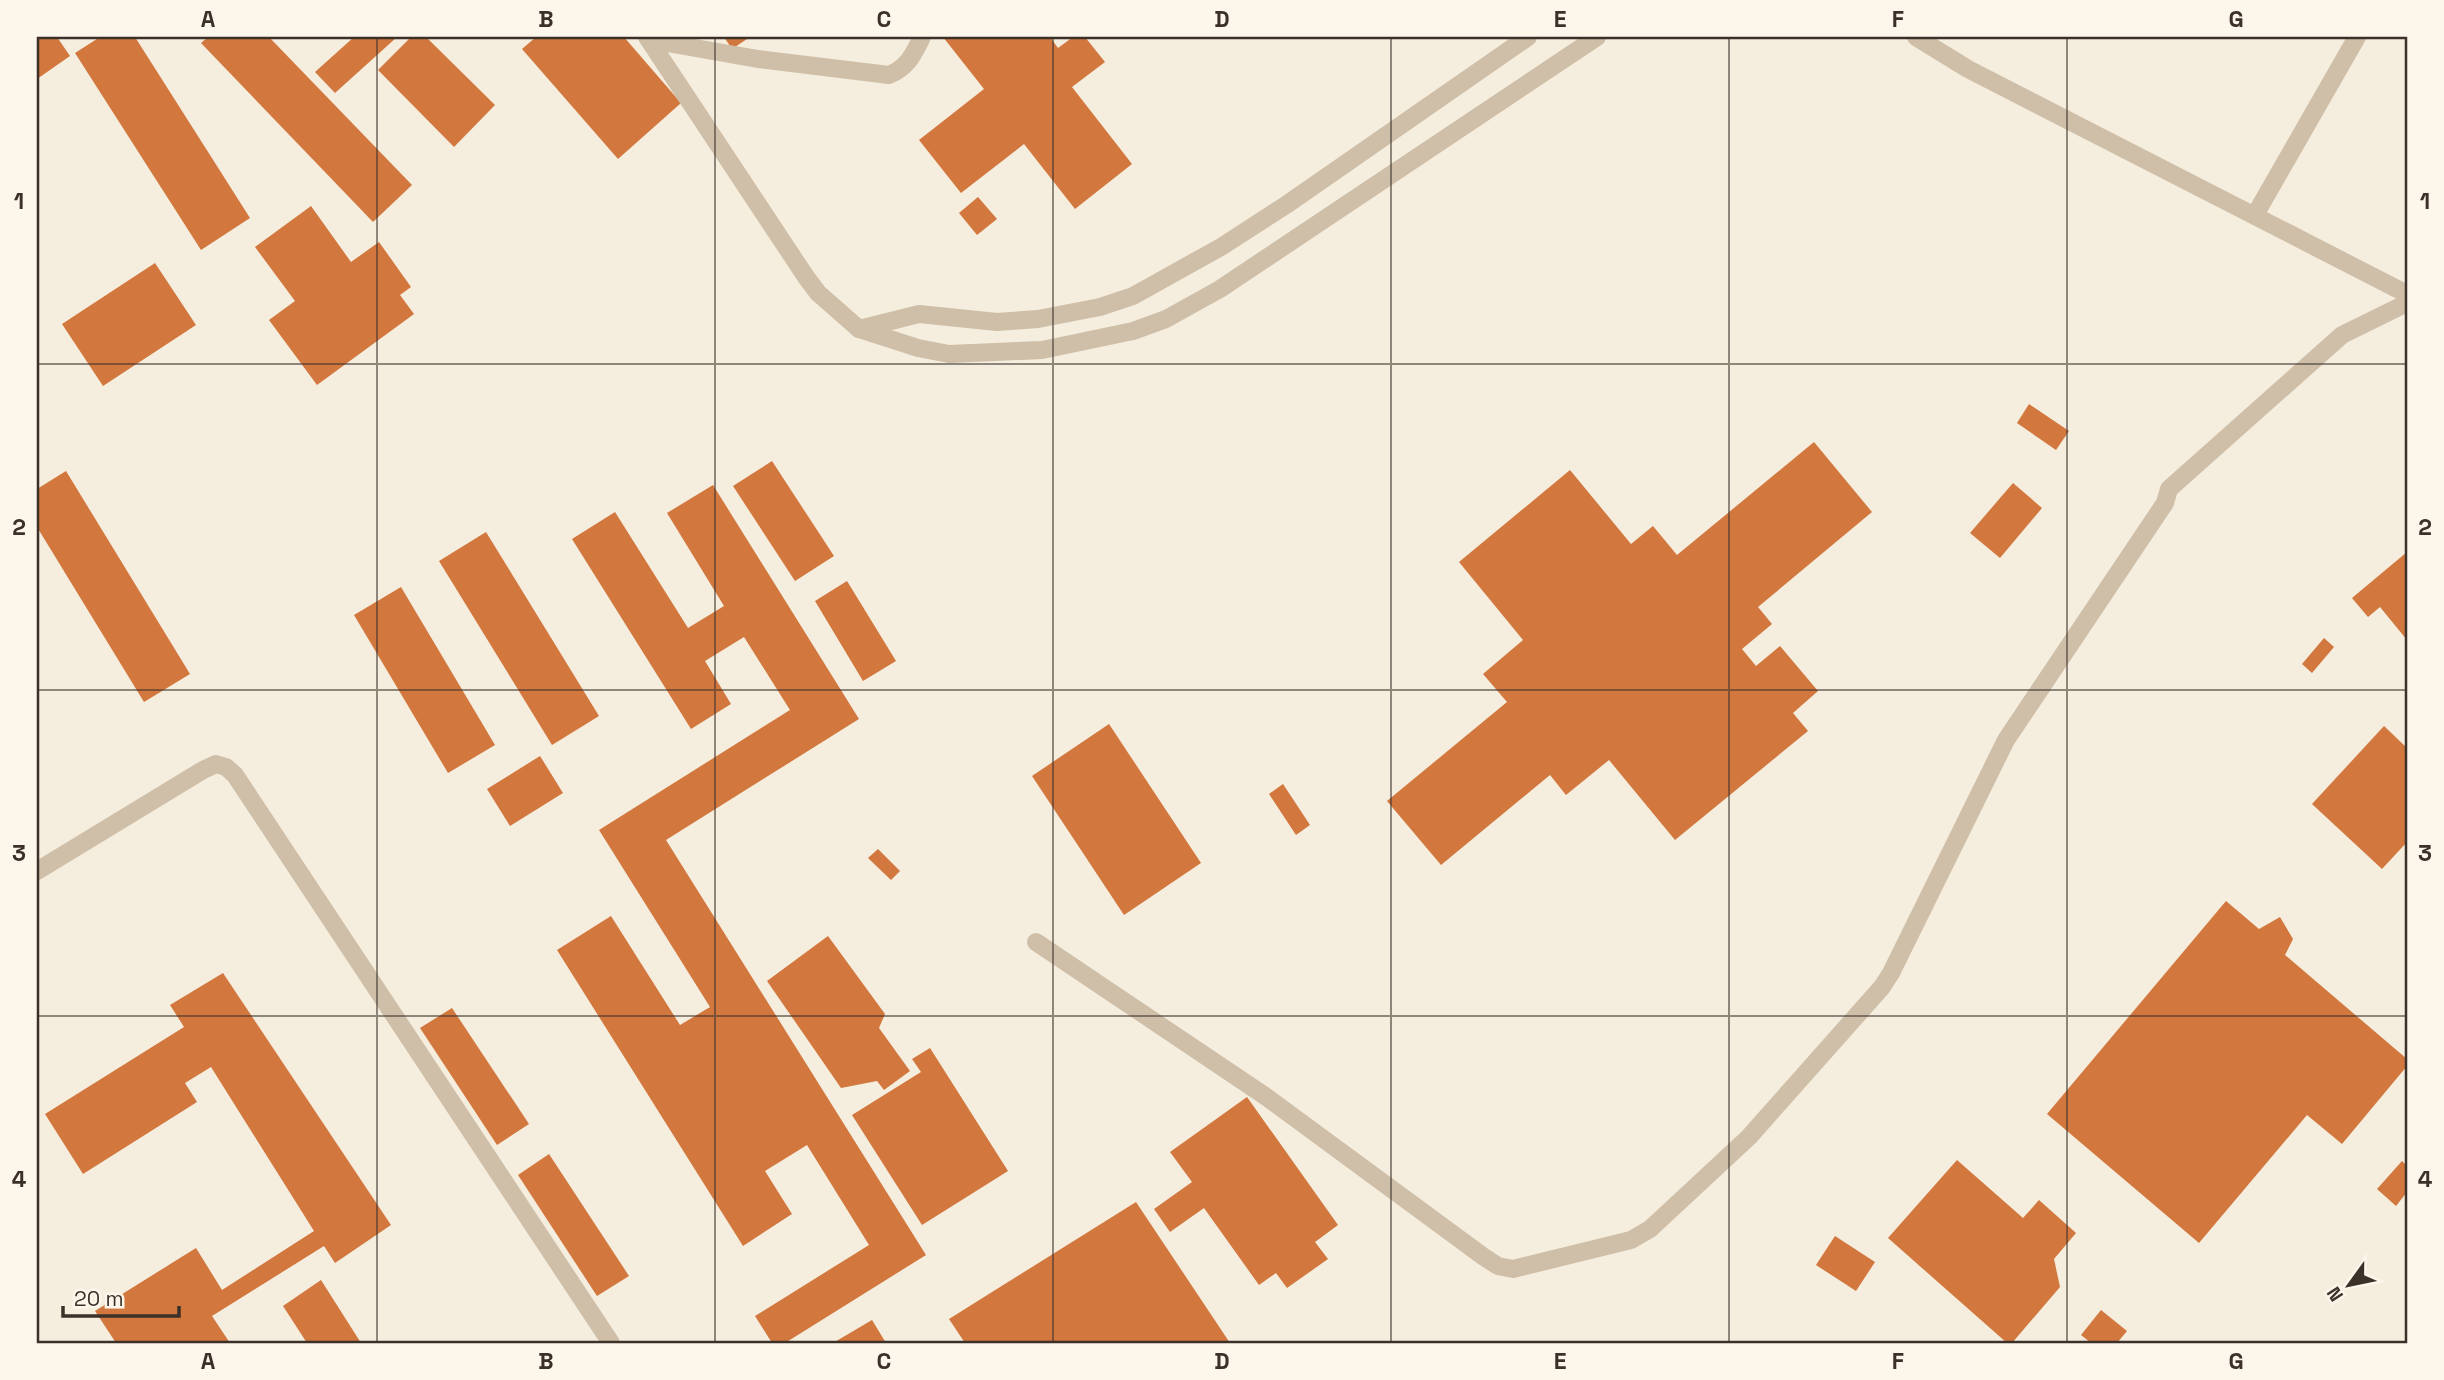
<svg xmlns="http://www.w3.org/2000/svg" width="2444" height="1380" viewBox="0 0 2444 1380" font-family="'Space Grotesk',sans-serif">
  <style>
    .building { fill: #d2773e }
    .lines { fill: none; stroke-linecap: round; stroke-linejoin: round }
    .lane { stroke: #cfbfa8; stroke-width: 18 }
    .street { stroke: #cfbfa8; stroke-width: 18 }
    .grid { fill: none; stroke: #3b3129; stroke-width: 2; stroke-opacity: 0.55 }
    .neatline { fill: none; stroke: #3b3129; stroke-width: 2.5 }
    .grid-label { font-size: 23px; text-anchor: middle; font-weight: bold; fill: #3b3129 }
  </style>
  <rect width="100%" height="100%" fill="#f5eddd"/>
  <g class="building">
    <polygon points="39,37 57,37 70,56 37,79 37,39"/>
    <polygon points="100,37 135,37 250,218 201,250 75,53"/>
    <polygon points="208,37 269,37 412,185 373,222 201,43"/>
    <polygon points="354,37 397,37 335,93 315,72"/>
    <polygon points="411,37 426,37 495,105 454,147 378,70"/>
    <polygon points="536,37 624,37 681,103 618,159 522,49"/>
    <polygon points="724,37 750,37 732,49"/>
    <polygon points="943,37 1050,37 1058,48 1073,37 1085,37 1105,62 1072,87 1132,164 1075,209 1024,144 961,193 919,140 984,89"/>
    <polygon points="978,197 997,219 977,235 959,213"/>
    <polygon points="311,206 351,262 379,242 411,287 400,295 414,314 317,385 269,320 295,301 255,247"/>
    <polygon points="155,263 196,325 103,386 62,324"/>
    <polygon points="2029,404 2069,431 2056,450 2017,423"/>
    <polygon points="1814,442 1872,512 1758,607 1772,624 1742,649 1756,666 1780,646 1818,691 1793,713 1808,731 1675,840 1609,760 1566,795 1550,775 1441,865 1387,801 1507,702 1483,674 1523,640 1459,562 1570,470 1631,544 1653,526 1677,555"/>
    <polygon points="772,461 834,556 795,581 733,486"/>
    <polygon points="66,471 190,674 144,702 37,527 37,489"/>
    <polygon points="2013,483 2042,508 2000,558 1970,533"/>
    <polygon points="713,485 859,719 666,840 926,1255 785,1343 772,1343 755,1316 869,1245 807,1145 765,1171 792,1214 743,1246 557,950 611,916 680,1025 710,1007 599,830 790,710 744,637 705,661 731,704 691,729 572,539 615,512 688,628 724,606 667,513"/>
    <polygon points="486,532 599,716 552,745 439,561"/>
    <polygon points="2407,552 2407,640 2380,607 2368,617 2352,598"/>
    <polygon points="847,581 896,661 863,681 815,601"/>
    <polygon points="401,587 495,745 448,773 354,615"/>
    <polygon points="2324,638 2334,647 2312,673 2302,664"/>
    <polygon points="1109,724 1201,863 1124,915 1032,776"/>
    <polygon points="2384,726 2407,748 2407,842 2382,869 2312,804"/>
    <polygon points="540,756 563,793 510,826 487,789"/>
    <polygon points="1283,784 1310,825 1296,835 1269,794"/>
    <polygon points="878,849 900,871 891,880 868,858"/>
    <polygon points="2226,901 2259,929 2280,917 2293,939 2285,955 2407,1059 2407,1066 2342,1144 2307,1115 2199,1243 2047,1114"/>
    <polygon points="828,936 885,1014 879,1028 910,1071 884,1090 877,1081 841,1088 767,981"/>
    <polygon points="223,973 391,1225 335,1263 324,1246 212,1316 230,1343 116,1343 95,1311 196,1248 222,1290 314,1231 211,1067 185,1083 197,1102 83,1174 45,1114 184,1027 170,1005"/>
    <polygon points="452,1008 529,1124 497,1145 420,1028"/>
    <polygon points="930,1048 1008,1171 922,1225 852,1115 921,1072 912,1059"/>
    <polygon points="1247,1097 1338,1225 1315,1242 1328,1259 1287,1288 1276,1273 1259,1285 1204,1208 1170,1232 1154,1209 1192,1182 1170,1152"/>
    <polygon points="549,1154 629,1276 597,1296 518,1175"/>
    <polygon points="1957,1160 2023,1218 2039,1200 2076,1233 2054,1259 2060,1287 2012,1343 2007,1343 1888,1238"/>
    <polygon points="2402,1161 2407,1166 2407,1192 2396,1206 2377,1189"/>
    <polygon points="1136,1202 1230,1343 965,1343 949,1319"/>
    <polygon points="1835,1236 1875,1262 1856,1291 1816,1265"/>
    <polygon points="321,1280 361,1343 307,1343 283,1306"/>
    <polygon points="2101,1310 2127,1331 2117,1343 2091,1343 2081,1335"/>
    <polygon points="872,1320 886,1343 833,1343"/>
  </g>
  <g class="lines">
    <g class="lane">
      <polyline points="1916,37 1968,69 2407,294"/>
      <path d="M 650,40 L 758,59 L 889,75 C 908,67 913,55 922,37"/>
      <polyline points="2255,215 2357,37"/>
      <polyline points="37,871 203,770 216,764 226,767 235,775 611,1343"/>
      <polyline points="1036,942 1265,1096 1484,1257 1498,1266 1513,1269 1631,1240 1650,1229 1749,1137 1882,987 1891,973 2006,740 2165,503 2169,489 2342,335 2407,303"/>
    </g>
    <g class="street">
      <polyline points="647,37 806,277 818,293 859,329 918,348 949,354 1042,350 1133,331 1166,319 1220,289 1597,37"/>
      <polyline points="859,329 919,314 997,322 1038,319 1100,307 1133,296 1221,247 1286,205 1528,37"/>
    </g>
  </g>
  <path class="grid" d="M 377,37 L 377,1343M 715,37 L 715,1343M 1053,37 L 1053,1343M 1391,37 L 1391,1343M 1729,37 L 1729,1343M 2067,37 L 2067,1343M 37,364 L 2407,364M 37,690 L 2407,690M 37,1016 L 2407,1016"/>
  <rect width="2444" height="1380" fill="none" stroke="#fcf6eb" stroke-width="77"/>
  <g transform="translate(2349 1285) rotate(237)" stroke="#fcf6eb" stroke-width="5" paint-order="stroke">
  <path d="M0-5L12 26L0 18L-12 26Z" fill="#3b3129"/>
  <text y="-10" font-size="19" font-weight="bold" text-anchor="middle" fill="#3b3129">N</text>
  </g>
  <path d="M63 1306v10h116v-10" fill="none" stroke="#3b3129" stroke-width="3.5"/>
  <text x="74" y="1306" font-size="21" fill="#3b3129" stroke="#fcf6eb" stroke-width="5" paint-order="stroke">20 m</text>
  <rect x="38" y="38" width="2368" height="1304" class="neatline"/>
  <g class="grid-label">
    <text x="208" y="27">A</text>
    <text x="546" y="27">B</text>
    <text x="884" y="27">C</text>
    <text x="1222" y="27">D</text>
    <text x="1560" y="27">E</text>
    <text x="1898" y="27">F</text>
    <text x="2236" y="27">G</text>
    <text x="19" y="209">1</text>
    <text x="2425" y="209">1</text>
    <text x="19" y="535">2</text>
    <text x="2425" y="535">2</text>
    <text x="19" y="861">3</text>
    <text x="2425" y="861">3</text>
    <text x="19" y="1187">4</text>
    <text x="2425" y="1187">4</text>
    <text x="208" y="1369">A</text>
    <text x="546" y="1369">B</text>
    <text x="884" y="1369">C</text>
    <text x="1222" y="1369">D</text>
    <text x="1560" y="1369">E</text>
    <text x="1898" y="1369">F</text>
    <text x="2236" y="1369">G</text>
  </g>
</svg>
